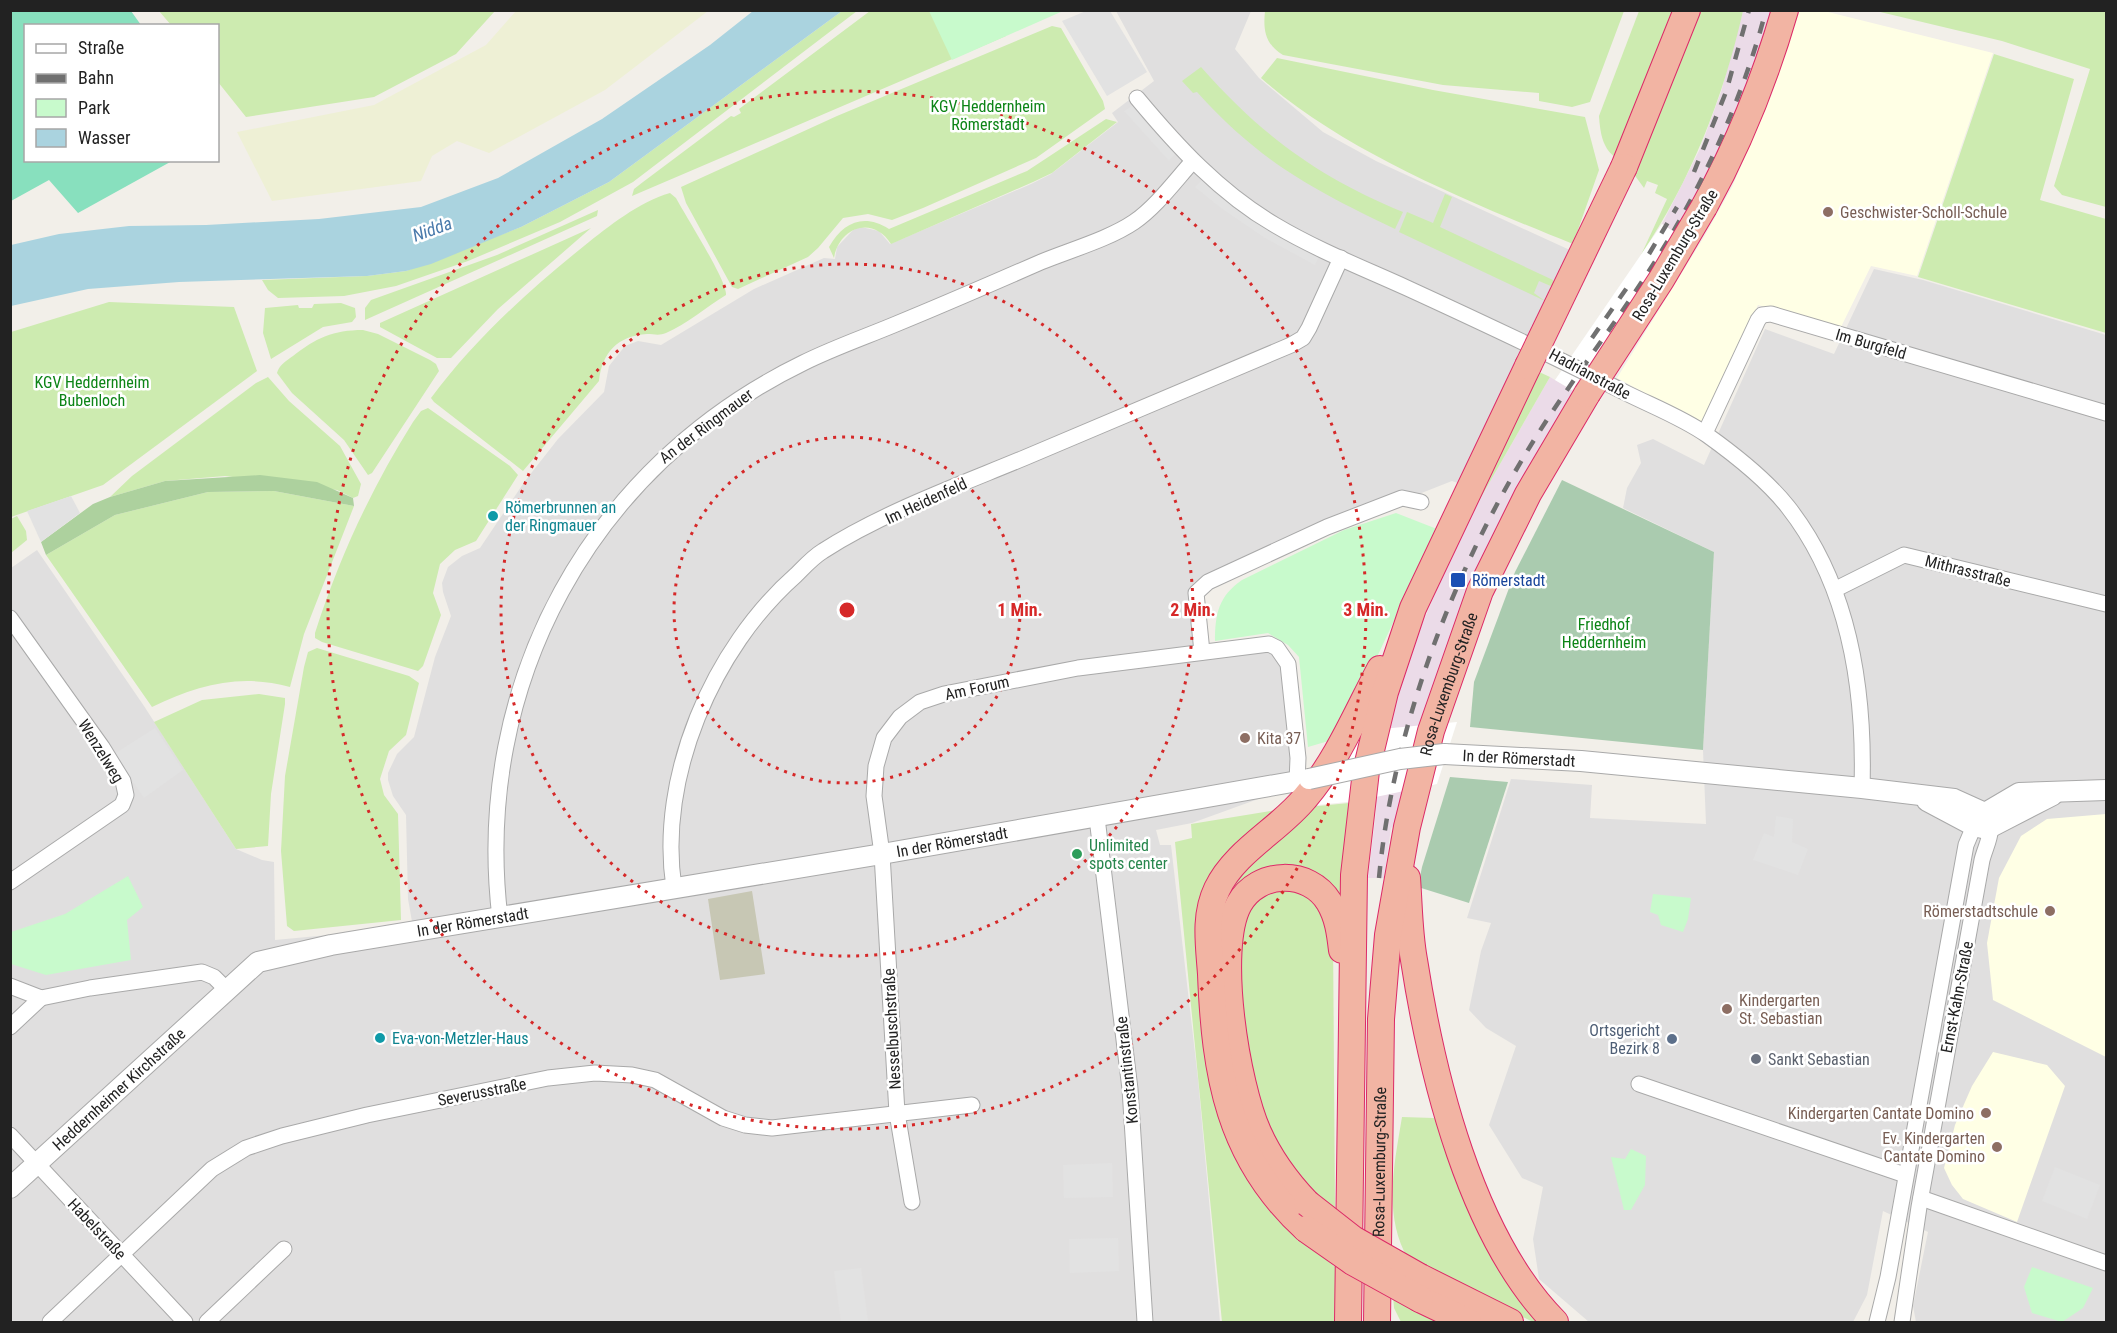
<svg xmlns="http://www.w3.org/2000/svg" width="2117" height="1333" viewBox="0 0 2117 1333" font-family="'Roboto Condensed',sans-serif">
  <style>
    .residential { fill: #e0dfdf }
    .industrial { fill: #ebdbe8 }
    .education { fill: #ffffe5 }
    .construction { fill: #c7c7b4 }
    .farmland { fill: #eef0d5 }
    .grass { fill: #cdebb0 }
    .forest { fill: #add19e }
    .cemetery { fill: #aacbaf }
    .park { fill: #c8facc }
    .pitch { fill: #88e0be }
    .parking { fill: #e2e2e2 }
    .water { fill: #aad3df }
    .pier { fill: #fff }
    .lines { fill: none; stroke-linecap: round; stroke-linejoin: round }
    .minor-casing { stroke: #a9a9a9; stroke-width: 17 }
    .tertiary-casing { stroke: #a9a9a9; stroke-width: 22 }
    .trunk-casing { stroke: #dc2a67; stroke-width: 28 }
    .minor { stroke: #fff; stroke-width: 15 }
    .tertiary { stroke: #fff; stroke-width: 20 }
    .trunk { stroke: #f2b4a3; stroke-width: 26 }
    .rail { stroke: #707070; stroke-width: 4.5; stroke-dasharray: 12 12; stroke-linecap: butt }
    .tertiary-bridge-casing { stroke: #a9a9a9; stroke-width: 22; stroke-linecap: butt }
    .trunk-bridge-casing { stroke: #dc2a67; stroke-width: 28; stroke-linecap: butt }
    .tertiary-bridge { stroke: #fff; stroke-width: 20 }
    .trunk-bridge { stroke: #f2b4a3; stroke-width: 26 }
    .ring { fill: none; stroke: #d62828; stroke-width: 3; stroke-dasharray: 3 6 }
    .education-dot { fill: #8d6e63; stroke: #fff; stroke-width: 2 }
    .culture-dot { fill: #0f9aa8; stroke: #fff; stroke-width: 2 }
    .transit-dot { fill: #1a4fb4; stroke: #fff; stroke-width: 2 }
    .leisure-dot { fill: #2e9e5b; stroke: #fff; stroke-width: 2 }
    .service-dot { fill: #5c6f8a; stroke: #fff; stroke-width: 2 }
    .worship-dot { fill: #6b7280; stroke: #fff; stroke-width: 2 }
    .labels { text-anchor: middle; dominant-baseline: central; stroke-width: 5; stroke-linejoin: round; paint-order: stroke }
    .park-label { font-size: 16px; fill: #0c8416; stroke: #fff }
    .education-label { font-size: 16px; fill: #785e54; stroke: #fff; text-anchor: start }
    .street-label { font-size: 16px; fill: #222; stroke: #fff }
    .culture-label { font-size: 16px; fill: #0d838f; stroke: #fff; text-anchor: start }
    .transit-label { font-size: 16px; fill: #164399; stroke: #fff; text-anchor: start }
    .leisure-label { font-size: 16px; fill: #27864d; stroke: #fff; text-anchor: start }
    .service-label { font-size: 16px; fill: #4e5e75; stroke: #fff; text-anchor: end }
    .worship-label { font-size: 16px; fill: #5b616d; stroke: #fff; text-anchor: start }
    .water-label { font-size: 18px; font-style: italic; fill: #4a7aab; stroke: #fff }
    .centre { fill: #d62828; stroke: #fff; stroke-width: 3 }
    .ring-label { font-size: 18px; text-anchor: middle; font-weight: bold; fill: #d62828; stroke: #fff; stroke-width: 5; stroke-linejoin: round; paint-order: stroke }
  </style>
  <rect width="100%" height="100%" fill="#f2efe9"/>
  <g class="residential">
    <polygon points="1116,11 1251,11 1235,49 1259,78 1323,132 1376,161 1572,251 1471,488 1452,481 1325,531 1193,595 1200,655 1267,647 1285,663 1294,786 1192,823 1156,830 1160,845 1171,845 1198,1079 1220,1322 11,1322 11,568 37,550 144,706 236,849 262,860 274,862 275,940 413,927 408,899 406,815 393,796 388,780 388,773 397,754 414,737 435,657 451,616 443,592 442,583 448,567 462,556 480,548 525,481 558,439 604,392 609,366 625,346 638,341 661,345 754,289 824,258 835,259 837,247 853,230 861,227 879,231 890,244 1031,184 1051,174 1118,122 1112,113 1154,81"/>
    <polygon points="1874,269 1923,280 2106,335 2106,1322 1916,1322 1913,1306 1928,1232 1883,1211 1867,1295 1853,1322 1589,1322 1539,1279 1533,1239 1543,1187 1522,1178 1489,1125 1516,1046 1486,1028 1469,1010 1481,951 1491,923 1467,918 1511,779 1592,785 1590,818 1706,824 1703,750 1714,552 1623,508 1627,488 1641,463 1637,445 1653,439 1704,465 1765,329 1834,354"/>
  </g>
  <g class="industrial">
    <polygon points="1743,11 1773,11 1743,99 1719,155 1676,233 1662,224 1700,149 1721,92"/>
    <polygon points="1550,377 1578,394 1542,453 1397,822 1391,828 1384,878 1368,878 1376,812 1377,772 1385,728 1417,636 1464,527"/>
  </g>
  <g class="education">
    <polygon points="1798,11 1824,11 1993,53 1917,276 1871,266 1840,329 1758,305 1703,424 1617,378 1704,237 1732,187 1772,94"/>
    <polygon points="2106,814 2106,1057 1993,1000 1987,943 1999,878 2021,836 2047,819"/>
    <polygon points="1993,1052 2047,1065 2065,1086 2017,1222 1963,1199 1952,1185 1944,1168 1955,1125 1972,1086"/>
  </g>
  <polygon class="construction" points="752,891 765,974 720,980 708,899"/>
  <polygon class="farmland" points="516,11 708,11 605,90 489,153 457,141 432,156 421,181 272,201 237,132 374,105 486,45"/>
  <g class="grass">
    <polygon points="159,11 495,11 456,54 374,97 246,117 218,82 218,26 171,25"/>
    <polygon points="842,11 857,11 633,182 560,222 468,261 396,286 344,296 278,298 268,290 262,280 367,276 406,271 521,227 609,182"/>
    <polygon points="870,11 968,11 1006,36 632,196 634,189 643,182 731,116 734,117 741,113 739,109"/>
    <path d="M 1265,11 L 1265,10 L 1624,11 L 1590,102 L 1572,107 L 1539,101 L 1539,93 L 1443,85 L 1283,55 C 1265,44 1263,30 1265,11 Z"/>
    <path d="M 1639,11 L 1676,11 L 1615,157 C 1602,148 1600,131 1599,116 Z"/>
    <path d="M 1696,11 L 1743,11 C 1723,99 1691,180 1641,255 L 1667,199 L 1655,193 L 1658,185 L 1647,181 L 1644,188 L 1633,173 Z"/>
    <polygon points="1876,11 2106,11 2106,207 2062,195 2054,186 2090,69 2002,41"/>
    <polygon points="1052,26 1061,28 1103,101 1105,109 1036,158 923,208 892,220 868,214 843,218 818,248 808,257 738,289 732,287 686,203 681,187 837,116"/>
    <polygon points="1994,54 2074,79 2040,200 2106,219 2106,333 1918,277"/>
    <path d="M 1277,58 L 1433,90 L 1585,117 L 1599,170 L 1573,244 C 1469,202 1345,152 1261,78 Z"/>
    <path d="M 1201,67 C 1261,135 1318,177 1403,212 L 1395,229 C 1312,189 1260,162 1197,92 L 1193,93 L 1182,81 Z"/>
    <path d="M 1106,119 L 1117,122 L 1052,173 L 1033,182 L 891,244 C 873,215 839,227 834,258 L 829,247 C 843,222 864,213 889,229 L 1027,171 Z"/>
    <path d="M 670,193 L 676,198 C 685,215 728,282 726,295 C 706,307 687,324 666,333 C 659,336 654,334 647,334 C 618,336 602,352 599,381 L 523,471 L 434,402 L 431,398 C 474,340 528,291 584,246 C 609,226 639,202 670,193 Z"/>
    <polygon points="1445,194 1452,197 1440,227 1553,280 1553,287 1539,281 1534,293 1545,301 1399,232 1407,212 1433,223"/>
    <polygon points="598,210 597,216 365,320 365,308 371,300 497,255"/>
    <polygon points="591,228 498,309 451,358 437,358 380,327 380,323 400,314"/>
    <polygon points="109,302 234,307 257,371 103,485 11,517 11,332"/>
    <polygon points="341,303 355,308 356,317 352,322 323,327 271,359 263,333 265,308 298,305 299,308 312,308 314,304"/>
    <path d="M 363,330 L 378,334 L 430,360 L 436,364 L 439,371 L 372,473 L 368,475 L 344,440 L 292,393 L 277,373 C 279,365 286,361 293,356 C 316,338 333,330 363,330 Z"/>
    <polygon points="1537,371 1550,377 1464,527"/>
    <polygon points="268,377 289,401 340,446 361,484 358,496 353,498 337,490 225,476 165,481 110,497 132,476 256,383"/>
    <path d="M 428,408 L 510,466 L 518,475 L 476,541 L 455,550 L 440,564 L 433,593 L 441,615 L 423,666 L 418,671 L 322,642 L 315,638 L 315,633 C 339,558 371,489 413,422 L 421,411 Z"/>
    <path d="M 274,491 L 354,506 L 304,634 L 290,687 C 240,673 197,685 152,707 L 46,555 L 115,515 L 208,492 Z"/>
    <polygon points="17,516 26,531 27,540 11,553 11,519"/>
    <polygon points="317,648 409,676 419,683 406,735 389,751 380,779 384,795 398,814 401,920 294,931 287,926 281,851 285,776 304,667 308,652"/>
    <polygon points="259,694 285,698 285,704 271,794 268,846 236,849 154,722 202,700"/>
    <path d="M 1349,803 L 1340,899 C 1326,878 1307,864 1280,867 C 1257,870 1239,880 1229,901 C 1205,947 1229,1082 1248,1130 C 1261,1161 1281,1188 1305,1212 L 1305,1217 L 1264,1169 L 1239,1117 L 1223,1037 L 1218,928 L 1222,908 L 1235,880 L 1308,807 Z"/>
    <polygon points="1288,808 1205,894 1251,1180 1279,1220 1335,1267 1336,1322 1222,1322 1175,842 1192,838 1191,824"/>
    <polygon points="1275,883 1321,901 1333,934 1335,1208 1295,1176 1272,1143 1246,1058 1238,1011 1242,914"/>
    <path d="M 1402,1117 L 1434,1118 L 1550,1322 L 1533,1322 L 1408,1259 C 1383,1216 1394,1165 1402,1117 Z"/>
    <polygon points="1393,1296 1449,1322 1401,1322 1394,1308"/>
  </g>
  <polygon class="forest" points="260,475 317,482 353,498 354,506 274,491 208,492 115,515 46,555 41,542 93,504 110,497 165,481"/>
  <g class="cemetery">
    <polygon points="1562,480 1714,552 1703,750 1470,727 1474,682 1515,572"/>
    <polygon points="1450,777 1508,782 1469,903 1418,887 1422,867"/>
  </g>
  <g class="park">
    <polygon points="929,11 1063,11 952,60"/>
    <path d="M 1396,513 L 1437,529 L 1339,738 L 1308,747 L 1299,657 L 1288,645 L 1268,633 L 1215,641 C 1215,613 1219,596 1242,580 L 1344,530 Z"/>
    <polygon points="128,876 143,907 127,920 131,960 46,975 11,964 11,932 65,914"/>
    <polygon points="1653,894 1691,898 1688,919 1683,932 1661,925 1658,915 1650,912"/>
    <polygon points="1631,1149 1646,1156 1645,1185 1631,1210 1624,1210 1611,1157 1625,1159"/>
    <polygon points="2032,1267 2093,1288 2083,1308 2062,1322 2032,1313 2024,1287"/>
  </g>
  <polygon class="pitch" points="11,10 131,11 141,25 26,26 26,160 172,161 78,213 49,180 11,201"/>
  <g class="parking">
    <polygon points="1086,11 1110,11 1147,72 1107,96 1062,21"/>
    <polygon points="1132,106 1175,154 1169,161 1124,111"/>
    <polygon points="1202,180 1248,216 1319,256 1315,265 1265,238 1221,208 1195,187"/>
    <polygon points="71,496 80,513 41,542 27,511"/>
    <polygon points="155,728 183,770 144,798 114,754"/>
    <polygon points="1776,816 1793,819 1792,842 1808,849 1798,875 1753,860 1764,833 1774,837"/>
    <polygon points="1112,1163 1113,1197 1064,1198 1063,1165"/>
    <polygon points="2055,1167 2100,1185 2087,1219 2042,1201"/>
    <polygon points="1118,1238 1119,1271 1070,1273 1069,1239"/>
    <polygon points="861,1268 868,1322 841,1322 834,1271"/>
  </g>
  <polygon class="water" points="753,11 842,11 609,182 521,227 431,264 406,271 367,276 179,282 88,289 11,306 11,245 59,234 129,226 206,225 319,219 421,207 498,178 602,119 710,45"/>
  <g class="pier">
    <polygon points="1695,203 1634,298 1572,390 1555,380 1662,224 1676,233"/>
    <polygon points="1457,722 1437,784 1357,801 1288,808 1339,738 1381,729"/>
  </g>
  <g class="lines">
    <defs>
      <g id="minor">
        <path d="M 1137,98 C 1177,146 1220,193 1275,225 C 1317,250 1363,268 1407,288 C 1481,322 1554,356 1626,393 C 1652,406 1683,418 1707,435 C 1735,455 1766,479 1788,507 C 1850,586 1865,689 1862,788"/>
        <polyline points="1705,433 1758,320 1762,315 1771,314 2106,413"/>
        <polyline points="1836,589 1904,555 2106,604"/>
        <polyline points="10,618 102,747 123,781 126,795 122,805 10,882"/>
        <polyline points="1202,652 1196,593 1208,582 1327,527 1402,498 1421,502"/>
        <polyline points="1097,818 1130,1089 1145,1322"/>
        <path d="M 674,888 C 657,777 713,648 796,575 C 804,567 813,557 823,551 C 882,513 959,485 1024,458 C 1113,421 1202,383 1291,345 L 1303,338 L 1309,328 L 1341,258"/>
        <path d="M 500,918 C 472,684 591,466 803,363 C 833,348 865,337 896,324 C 945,304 993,283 1041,262 C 1070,250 1109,239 1134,222 C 1156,207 1175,181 1193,161"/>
        <polyline points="10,986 41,998 90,988 202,972 214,977 226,989"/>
        <polyline points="10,1027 41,998"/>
        <polyline points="1639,1084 1905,1175"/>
        <polyline points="10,1135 185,1322"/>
        <polyline points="1921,1198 2106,1263"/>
        <polyline points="912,1202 897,1113 882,854 874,796 876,766 884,738 900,717 920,702 944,694 1078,668 1269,644 1277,648 1288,664 1298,758 1297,782"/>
        <polyline points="50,1322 212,1169 246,1148 282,1136 367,1115 548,1078 595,1073 632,1075 655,1080 723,1118 745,1125 772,1128 972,1105"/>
        <polyline points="207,1322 284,1249"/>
        <path d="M 1877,1322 L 1888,1277 L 1966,845 L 1974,826 L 1985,813 C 1997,828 1986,844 1982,860 L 1919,1207 L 1902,1322"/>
      </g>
      <g id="tertiary">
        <path id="s1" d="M 1444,754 L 1581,761 L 1862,788 L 1954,799 L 1985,813 L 2019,793 L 2106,790"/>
        <polyline points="1927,801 1974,826 1987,829 2053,795"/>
        <path id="s2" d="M 10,1188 L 258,962 L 331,945 L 882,854 L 1309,779"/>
      </g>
      <g id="trunk">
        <polyline points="1624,167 1687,10"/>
        <path d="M 1704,207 C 1739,144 1765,79 1785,10"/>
        <path d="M 1407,878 C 1409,905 1409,933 1414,960 C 1432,1076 1471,1237 1555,1322"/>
        <path d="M 1307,1203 C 1286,1181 1270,1159 1258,1132 C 1237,1086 1214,949 1239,904 C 1258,870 1309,869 1329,902 C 1338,917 1340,933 1342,950"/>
        <path d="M 1306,1229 C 1228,1158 1215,1074 1211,974 C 1209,945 1204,916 1217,889 C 1235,851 1279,830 1305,798 C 1337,761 1357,712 1380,669"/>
        <polyline points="1420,1277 1510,1322"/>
        <polyline points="1420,1299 1468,1322"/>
        <polyline points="1348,1322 1354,875 1366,771 1385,692 1413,608 1528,366"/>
        <path id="s3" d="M 1377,1322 L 1381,1019 L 1388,935 L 1407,827 L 1431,731 L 1480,591 L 1528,494 L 1587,394"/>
      </g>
    </defs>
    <use href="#minor" class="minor-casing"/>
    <use href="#tertiary" class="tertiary-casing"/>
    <use href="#trunk" class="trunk-casing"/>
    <use href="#minor" class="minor"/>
    <use href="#tertiary" class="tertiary"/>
    <use href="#trunk" class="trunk"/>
    <g class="rail">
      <polyline points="1694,172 1726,92 1749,10"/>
      <polyline points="1649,254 1677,207"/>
      <polyline points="1592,338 1633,279"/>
      <path d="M 1379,878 C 1393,727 1454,569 1534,440 C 1578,370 1631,304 1673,232 C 1713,163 1746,87 1766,10"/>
    </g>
    <defs>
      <polyline id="tertiary-bridge" points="1309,779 1400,759 1444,754"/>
      <g id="trunk-bridge">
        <polyline points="1528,366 1624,167"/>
        <polyline points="1587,394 1661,280 1704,207"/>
        <polyline points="1307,1203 1353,1239 1420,1277"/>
        <polyline points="1306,1229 1353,1262 1420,1299"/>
      </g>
    </defs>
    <use href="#tertiary-bridge" class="tertiary-bridge-casing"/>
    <use href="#trunk-bridge" class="trunk-bridge-casing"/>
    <use href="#tertiary-bridge" class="tertiary-bridge"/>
    <use href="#trunk-bridge" class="trunk-bridge"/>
  </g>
  <g class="ring">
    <circle cx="847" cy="610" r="173"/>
    <circle cx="847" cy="610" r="346"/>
    <circle cx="847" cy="610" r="519"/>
  </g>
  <g class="education-dot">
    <circle cx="1828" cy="212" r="6"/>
    <circle cx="1245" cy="738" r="6"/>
    <circle cx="2050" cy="911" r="6"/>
    <circle cx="1727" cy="1009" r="6"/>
    <circle cx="1986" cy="1113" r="6"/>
    <circle cx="1997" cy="1147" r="6"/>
  </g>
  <g class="culture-dot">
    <circle cx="493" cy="516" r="6"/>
    <circle cx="380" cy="1038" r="6"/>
  </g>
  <rect class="transit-dot" x="1450" y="572" width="16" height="16" rx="3"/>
  <circle class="leisure-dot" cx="1077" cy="854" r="6"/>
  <circle class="service-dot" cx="1672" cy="1039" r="6"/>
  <circle class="worship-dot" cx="1756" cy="1059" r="6"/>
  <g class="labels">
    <g class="park-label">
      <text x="988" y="106">KGV Heddernheim<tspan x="988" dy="18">Römerstadt</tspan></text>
      <text x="92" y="382">KGV Heddernheim<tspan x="92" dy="18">Bubenloch</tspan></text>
      <text x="1604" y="624">Friedhof<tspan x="1604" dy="18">Heddernheim</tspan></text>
    </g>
    <g class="education-label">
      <text x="1840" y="212">Geschwister-Scholl-Schule</text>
      <text x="1257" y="738">Kita 37</text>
      <text x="2038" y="911" text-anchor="end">Römerstadtschule</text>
      <text x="1739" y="1000">Kindergarten<tspan x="1739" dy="18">St. Sebastian</tspan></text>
      <text x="1974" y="1113" text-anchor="end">Kindergarten Cantate Domino</text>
      <text x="1985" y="1138" text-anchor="end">Ev. Kindergarten<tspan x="1985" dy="18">Cantate Domino</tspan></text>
    </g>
    <g class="street-label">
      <text transform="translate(1675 255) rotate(-59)">Rosa-Luxemburg-Straße</text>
      <text transform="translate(1871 344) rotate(16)">Im Burgfeld</text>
      <text transform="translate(1590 374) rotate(28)">Hadrianstraße</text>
      <text transform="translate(706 426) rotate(-37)">An der Ringmauer</text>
      <text transform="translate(926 501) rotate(-25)">Im Heidenfeld</text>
      <text transform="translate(1968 571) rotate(14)">Mithrasstraße</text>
      <text stroke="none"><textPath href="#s3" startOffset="646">Rosa-Luxemburg-Straße</textPath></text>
      <text transform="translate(977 688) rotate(-12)">Am Forum</text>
      <text transform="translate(101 751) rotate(58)">Wenzelweg</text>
      <text stroke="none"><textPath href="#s1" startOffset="75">In der Römerstadt</textPath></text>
      <text stroke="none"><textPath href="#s2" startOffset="1040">In der Römerstadt</textPath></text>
      <text stroke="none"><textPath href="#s2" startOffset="554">In der Römerstadt</textPath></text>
      <text transform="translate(1957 997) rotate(-79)">Ernst-Kahn-Straße</text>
      <text transform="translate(892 1029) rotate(-93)">Nesselbuschstraße</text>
      <text transform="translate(1127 1070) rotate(-96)">Konstantinstraße</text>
      <text stroke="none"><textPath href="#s2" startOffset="147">Heddernheimer Kirchstraße</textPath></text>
      <text transform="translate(482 1092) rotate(-11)">Severusstraße</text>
      <text stroke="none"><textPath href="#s3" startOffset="160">Rosa-Luxemburg-Straße</textPath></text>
      <text transform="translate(97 1229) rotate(47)">Habelstraße</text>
    </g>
    <g class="culture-label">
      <text x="505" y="507">Römerbrunnen an<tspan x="505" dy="18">der Ringmauer</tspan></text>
      <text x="392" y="1038">Eva-von-Metzler-Haus</text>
    </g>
    <g class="transit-label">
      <text x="1472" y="580">Römerstadt</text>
    </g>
    <g class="leisure-label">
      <text x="1089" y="845">Unlimited<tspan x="1089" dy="18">spots center</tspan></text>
    </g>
    <g class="service-label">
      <text x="1660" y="1030">Ortsgericht<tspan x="1660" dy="18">Bezirk 8</tspan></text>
    </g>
    <g class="worship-label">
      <text x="1768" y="1059">Sankt Sebastian</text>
    </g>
    <g class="water-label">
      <text transform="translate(432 229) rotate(-20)">Nidda</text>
    </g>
  </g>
  <circle cx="847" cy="610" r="9" class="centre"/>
  <g class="ring-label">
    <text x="1020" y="616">1 Min.</text>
    <text x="1193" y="616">2 Min.</text>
    <text x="1366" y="616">3 Min.</text>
  </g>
  <rect width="2117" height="1333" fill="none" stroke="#222222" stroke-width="24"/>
  <rect x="24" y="24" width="195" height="138" fill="#ffffff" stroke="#a7a7a7" stroke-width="1.5"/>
  <rect x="36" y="44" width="30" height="9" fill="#ffffff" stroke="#a7a7a7" stroke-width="1.5"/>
  <text x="78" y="54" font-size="18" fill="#222222">Straße</text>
  <rect x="36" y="74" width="30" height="9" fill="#707070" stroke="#a7a7a7" stroke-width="1.5"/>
  <text x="78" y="84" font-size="18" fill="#222222">Bahn</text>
  <rect x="36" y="99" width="30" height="18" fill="#c8facc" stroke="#a7a7a7" stroke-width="1.5"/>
  <text x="78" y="114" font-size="18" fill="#222222">Park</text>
  <rect x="36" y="129" width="30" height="18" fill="#aad3df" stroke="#a7a7a7" stroke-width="1.5"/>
  <text x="78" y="144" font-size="18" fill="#222222">Wasser</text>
</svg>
